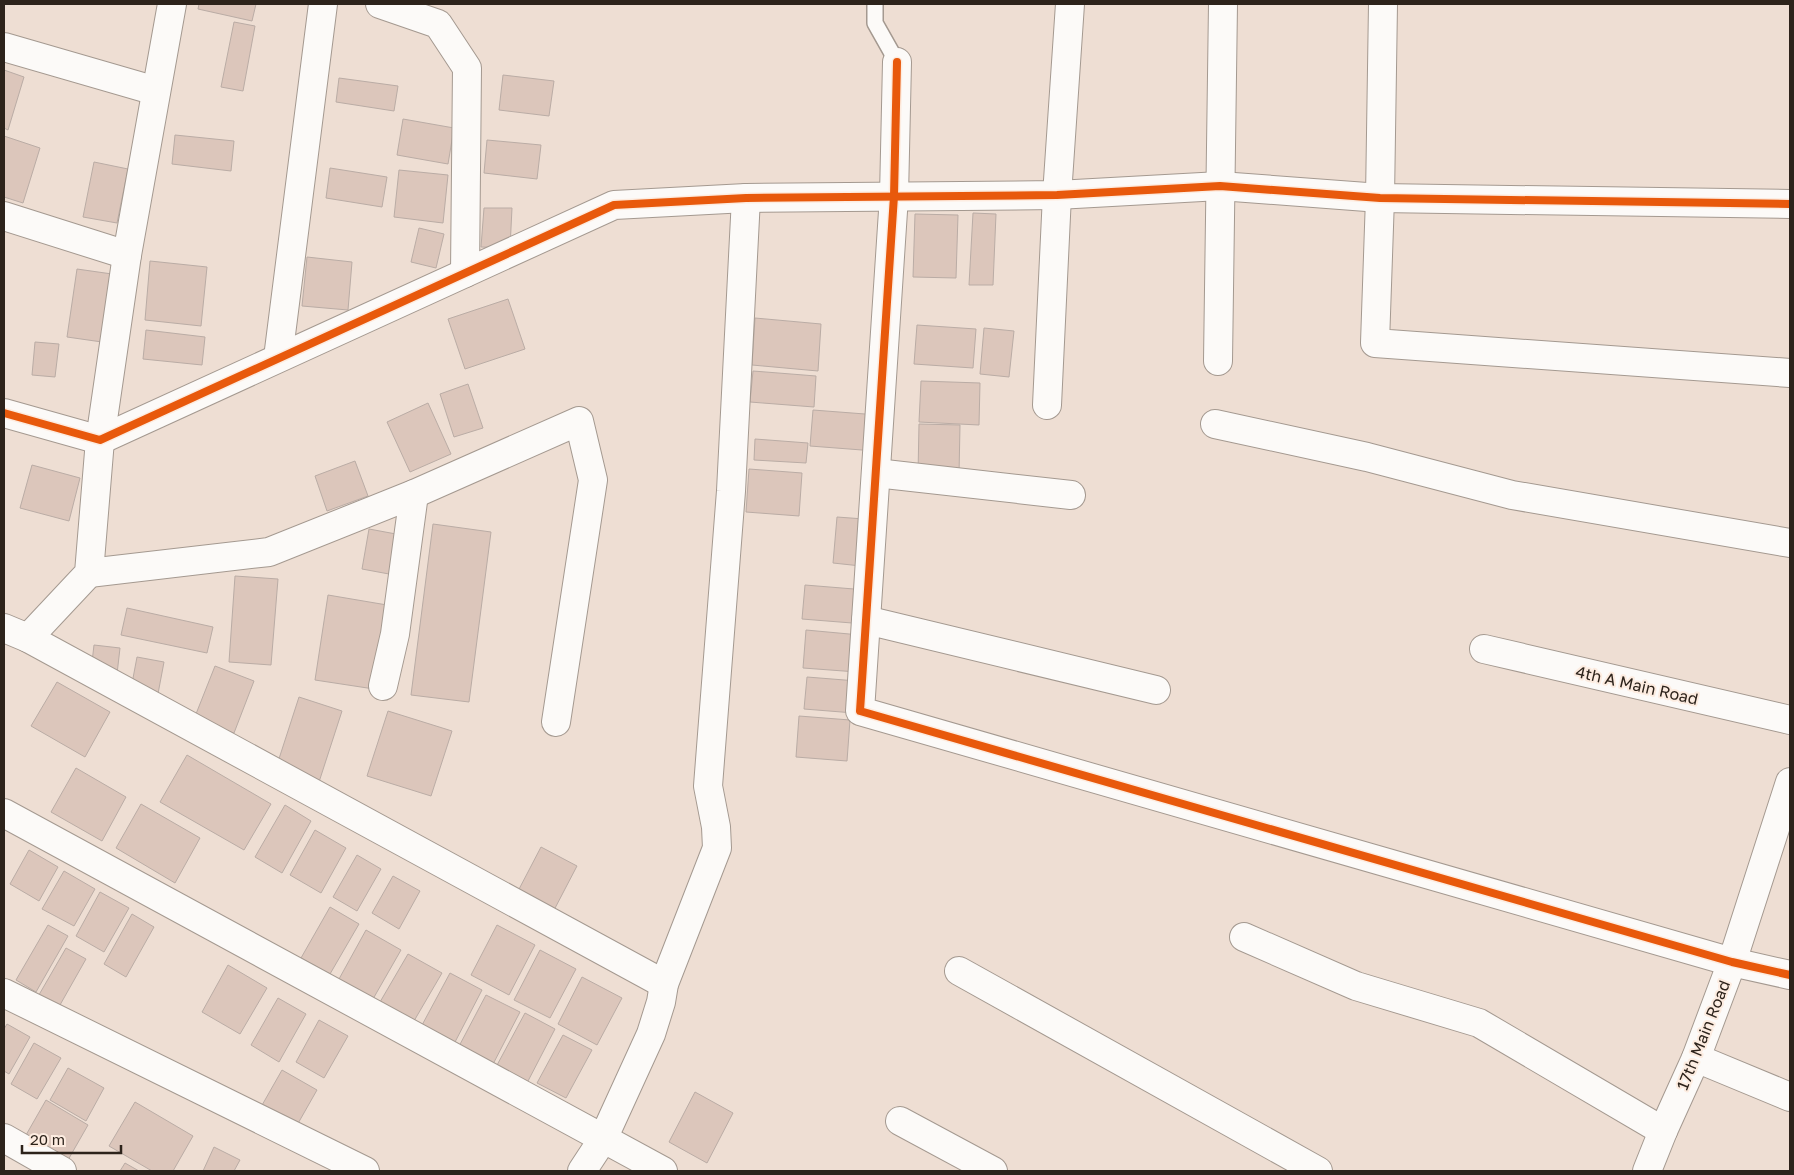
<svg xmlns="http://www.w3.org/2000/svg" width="1794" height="1175" viewBox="0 0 1794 1175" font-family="'Golos Text',sans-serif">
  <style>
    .building { fill: #dcc6bb; stroke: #baaca5 }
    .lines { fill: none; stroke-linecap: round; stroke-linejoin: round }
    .lane-casing { stroke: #a49990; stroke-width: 18 }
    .street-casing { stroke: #a49990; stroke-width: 30 }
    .lane { stroke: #fcfaf8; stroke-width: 15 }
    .street { stroke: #fcfaf8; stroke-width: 28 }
    .cycleway-casing { stroke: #fdece0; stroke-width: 11 }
    .cycleway { stroke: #e8590c; stroke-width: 8 }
    .labels { text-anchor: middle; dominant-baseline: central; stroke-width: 4; stroke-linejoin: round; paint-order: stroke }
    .street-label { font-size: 16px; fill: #2d231b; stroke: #fdece0 }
  </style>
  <rect width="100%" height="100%" fill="#eeded3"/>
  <g class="building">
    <polygon points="199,4 256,4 252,21 198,9"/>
    <polygon points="234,22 255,26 243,91 221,87"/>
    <polygon points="4,70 24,77 8,130 4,128"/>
    <polygon points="503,75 554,81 549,116 499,110"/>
    <polygon points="339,78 398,86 394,111 336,102"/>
    <polygon points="403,119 454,128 448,164 397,155"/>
    <polygon points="175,135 234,141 231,171 172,164"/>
    <polygon points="4,136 40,148 23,203 4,197"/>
    <polygon points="487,140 541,145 537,179 484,173"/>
    <polygon points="94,162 128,169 117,223 83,217"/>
    <polygon points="330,168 387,177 382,207 326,198"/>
    <polygon points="399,170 448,175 443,223 394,217"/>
    <polygon points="484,208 512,208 510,248 481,247"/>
    <polygon points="973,213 996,214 993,285 969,285"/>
    <polygon points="915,214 958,215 956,278 913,277"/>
    <polygon points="419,228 444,234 436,268 411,262"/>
    <polygon points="307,257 352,262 348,310 302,306"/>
    <polygon points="150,261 207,267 201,326 145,320"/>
    <polygon points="77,269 112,274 102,342 67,337"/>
    <polygon points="508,299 525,349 465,369 448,319"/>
    <polygon points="755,318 821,324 818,371 752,365"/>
    <polygon points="917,325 976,329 973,368 914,364"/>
    <polygon points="984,328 1014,331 1009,377 980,374"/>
    <polygon points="146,330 205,337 202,365 143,359"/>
    <polygon points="35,342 59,344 55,377 32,375"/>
    <polygon points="753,371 816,376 814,407 750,402"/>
    <polygon points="921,381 980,383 979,425 919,422"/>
    <polygon points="468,384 483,428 454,437 440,394"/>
    <polygon points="428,403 451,454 410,472 387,422"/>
    <polygon points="813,410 878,415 875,451 810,446"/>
    <polygon points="919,424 960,425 959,475 918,474"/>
    <polygon points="755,439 808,443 806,463 754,460"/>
    <polygon points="355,461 368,496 327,511 315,476"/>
    <polygon points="32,465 80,478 69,521 20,508"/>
    <polygon points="749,469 802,473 799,516 746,512"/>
    <polygon points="837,517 864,519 861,566 833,563"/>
    <polygon points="433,524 491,532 469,702 411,695"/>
    <polygon points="369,529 396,534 389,574 362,569"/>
    <polygon points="235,576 278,579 271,665 229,662"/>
    <polygon points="805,585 854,589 852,623 802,619"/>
    <polygon points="328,595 387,605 374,689 315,680"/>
    <polygon points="127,608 213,627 207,653 121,635"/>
    <polygon points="806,630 860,635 857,672 803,668"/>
    <polygon points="94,645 120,648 117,674 91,671"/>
    <polygon points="137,657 164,662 157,699 130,694"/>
    <polygon points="215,666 254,681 234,733 194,719"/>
    <polygon points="807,677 857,681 854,713 804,709"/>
    <polygon points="57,682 110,712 85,757 31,726"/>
    <polygon points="299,697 342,711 319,782 276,768"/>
    <polygon points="388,711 452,731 431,796 367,776"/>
    <polygon points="799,716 850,720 847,761 796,757"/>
    <polygon points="187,755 271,804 244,850 160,802"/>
    <polygon points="76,768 126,797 102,841 51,812"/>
    <polygon points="141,804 200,838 175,883 116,848"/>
    <polygon points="285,805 311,821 282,873 255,857"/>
    <polygon points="315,830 346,848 321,893 290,875"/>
    <polygon points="541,847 577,866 553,912 517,893"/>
    <polygon points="29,850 58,867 39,901 10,884"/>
    <polygon points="357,855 381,869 357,911 333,897"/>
    <polygon points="64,871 95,889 74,926 42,909"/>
    <polygon points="393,876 420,891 399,929 372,913"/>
    <polygon points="100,892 129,908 104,952 76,936"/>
    <polygon points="330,907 359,924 330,974 301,958"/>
    <polygon points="132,914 154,927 126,977 104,964"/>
    <polygon points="48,925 68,936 36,992 16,980"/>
    <polygon points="497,925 535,945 509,995 471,975"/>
    <polygon points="366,930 401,950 373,999 339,979"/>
    <polygon points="66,948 86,959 56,1012 36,1000"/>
    <polygon points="540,950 576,969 550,1018 514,1000"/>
    <polygon points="408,954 442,973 414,1021 380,1002"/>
    <polygon points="228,965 267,988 240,1034 202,1012"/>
    <polygon points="450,973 482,990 454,1044 421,1027"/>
    <polygon points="582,977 622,998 597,1045 558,1024"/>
    <polygon points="486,995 520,1012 491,1068 457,1050"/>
    <polygon points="278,998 306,1014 279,1062 251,1045"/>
    <polygon points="525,1013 555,1029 527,1083 496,1067"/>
    <polygon points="319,1020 348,1036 324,1078 296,1062"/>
    <polygon points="7,1024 30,1037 9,1074 4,1071 4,1029"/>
    <polygon points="563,1035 592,1050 566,1098 537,1083"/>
    <polygon points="34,1043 61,1058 37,1099 11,1084"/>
    <polygon points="68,1068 104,1088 86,1121 50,1100"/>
    <polygon points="282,1070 317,1090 292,1134 257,1114"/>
    <polygon points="695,1092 733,1113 707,1163 669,1142"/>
    <polygon points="46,1100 88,1125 64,1167 22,1142"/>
    <polygon points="135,1102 193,1136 173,1171 152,1171 109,1146"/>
    <polygon points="214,1147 240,1160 234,1171 203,1171"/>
    <polygon points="125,1163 139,1171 120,1171"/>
  </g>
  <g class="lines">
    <defs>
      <polyline id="lane" points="875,4 875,23 897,62"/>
      <g id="street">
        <polyline points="380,4 438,24 467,68 465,273"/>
        <polyline points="1383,4 1380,198 1375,343 1790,373"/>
        <polyline points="4,47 156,91"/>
        <polyline points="897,62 894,196 860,711 1732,962 1790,975"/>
        <polyline points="4,216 127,255"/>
        <polyline points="278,358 323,4"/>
        <polyline points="1218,361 1223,4"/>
        <polyline points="1047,405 1057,195 1070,4"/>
        <polyline points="4,413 100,440 614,205 746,198 1057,195 1220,186 1380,198 1790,204"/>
        <polyline points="1215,424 1367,457 1512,495 1790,543"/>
        <polyline points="876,473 1071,495"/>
        <polyline points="89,573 269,552 414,494 579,421 593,480 556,722"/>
        <polyline points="866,620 1156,690"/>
        <polyline points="4,628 28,638 89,573 100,440 127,255 172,4"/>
        <polyline points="28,638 664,984"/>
        <polyline points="1484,649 1790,720"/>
        <polyline points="383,686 395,634 414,494"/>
        <polyline points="4,813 663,1171"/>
        <polyline points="1244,937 1356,986 1479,1023 1663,1131"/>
        <polyline points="959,971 1318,1171"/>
        <polyline points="4,993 365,1171"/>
        <polyline points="1696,1058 1790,1097"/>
        <polyline points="900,1121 993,1171"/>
        <polyline points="4,1138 62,1171"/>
        <polyline points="582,1171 603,1139 651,1034 661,1002 664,984 717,848 716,827 708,786 731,491 746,198"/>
        <polyline points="1647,1171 1663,1131 1696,1058 1732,962 1790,782"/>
      </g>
    </defs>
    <use href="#lane" class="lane-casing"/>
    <use href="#street" class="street-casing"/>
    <use href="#lane" class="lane"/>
    <use href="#street" class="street"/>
    <defs>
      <g id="cycleway">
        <polyline points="897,62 894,196 860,711 1732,962 1790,975"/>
        <polyline points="4,413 100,440 614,205 746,198 1057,195 1220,186 1380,198 1790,204"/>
      </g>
    </defs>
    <use href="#cycleway" class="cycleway-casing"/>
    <use href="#cycleway" class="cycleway"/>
  </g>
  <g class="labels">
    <g class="street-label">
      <text transform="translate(1637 685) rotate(13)">4th A Main Road</text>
      <text transform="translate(1703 1035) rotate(-68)">17th Main Road</text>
    </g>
  </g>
  <rect width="1794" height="1175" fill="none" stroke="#2d231b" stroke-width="10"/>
  <path d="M22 1145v8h99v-8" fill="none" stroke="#2d231b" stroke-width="2.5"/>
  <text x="30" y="1145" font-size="15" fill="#2d231b" stroke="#fdece0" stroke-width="4" paint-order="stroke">20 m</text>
</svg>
